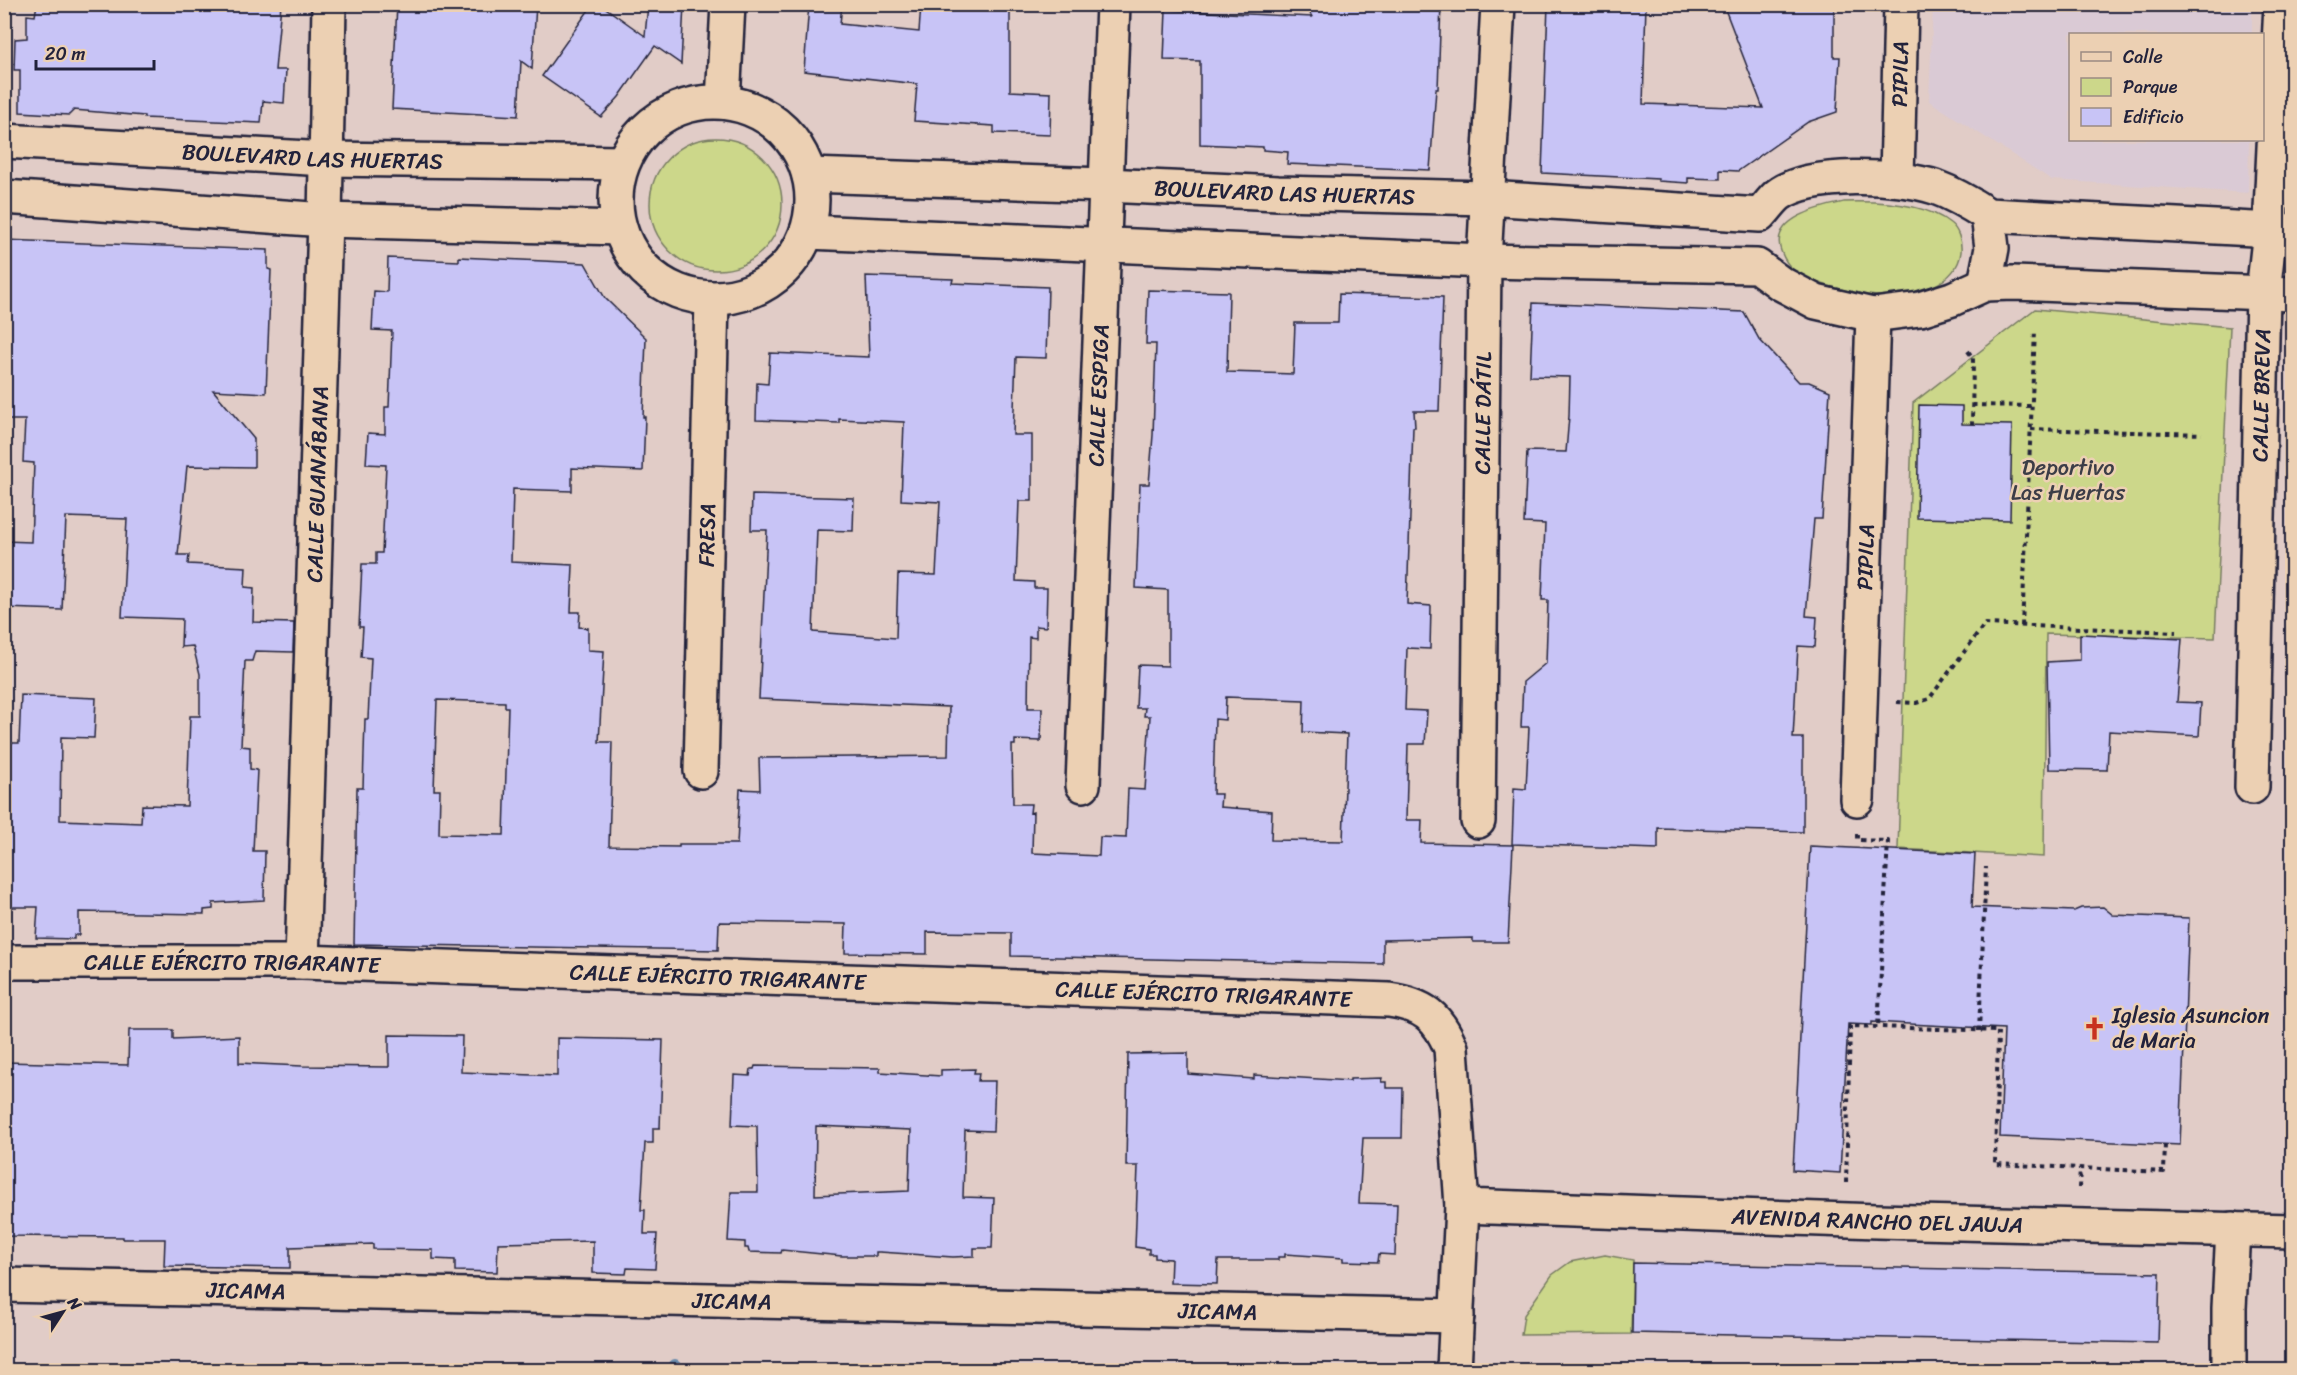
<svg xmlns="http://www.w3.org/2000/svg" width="2297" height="1375" viewBox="0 0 2297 1375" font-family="Sriracha,sans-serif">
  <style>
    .built { fill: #dacad5 }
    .green { fill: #ccd78a; stroke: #777c62; stroke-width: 1.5 }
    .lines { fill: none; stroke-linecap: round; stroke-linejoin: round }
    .stream { stroke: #688aab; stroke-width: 12 }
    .building { fill: #c8c4f6; stroke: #22223b; stroke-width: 1.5; fill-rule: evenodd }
    .street-casing { stroke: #22223b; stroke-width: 38 }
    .secondary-casing { stroke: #22223b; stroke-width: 38 }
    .path { stroke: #22223b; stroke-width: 4; stroke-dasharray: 4.5 4.5; stroke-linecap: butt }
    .street { stroke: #ecd0b3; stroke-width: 33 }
    .secondary { stroke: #ecd0b3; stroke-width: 33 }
    .labels { text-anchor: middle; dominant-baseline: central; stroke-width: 5; stroke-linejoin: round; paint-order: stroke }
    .street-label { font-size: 22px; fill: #22223b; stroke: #ecd0b3 }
    .park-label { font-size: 22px; fill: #3c3d47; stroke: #ecd0b3 }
    .poi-label { font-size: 22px; fill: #22223b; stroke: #ecd0b3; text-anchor: start }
  </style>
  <rect width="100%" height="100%" fill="#e1ccc7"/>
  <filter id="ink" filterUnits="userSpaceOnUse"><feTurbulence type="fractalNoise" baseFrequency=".0167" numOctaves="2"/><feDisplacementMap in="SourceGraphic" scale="12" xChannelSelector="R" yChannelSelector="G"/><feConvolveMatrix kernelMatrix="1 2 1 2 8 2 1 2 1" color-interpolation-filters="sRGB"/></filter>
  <g filter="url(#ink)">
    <polygon class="built" points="1933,5 2252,5 2252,34 2070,34 2070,140 2249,140 2248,193 2052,180 1929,101"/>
    <g class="green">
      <circle cx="716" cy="204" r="66"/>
      <path d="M 1844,202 C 1876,201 1924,202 1950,223 C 1958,229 1962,241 1961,252 C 1957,285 1914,296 1885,296 C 1871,297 1857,293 1844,290 C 1826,285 1809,282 1794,270 C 1787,265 1784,259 1781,251 C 1769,218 1821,207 1844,202 Z"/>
      <polygon points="2035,309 2230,327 2215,638 2046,634 2044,857 1898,849 1913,403"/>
      <polygon points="1605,1255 1633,1260 1631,1334 1521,1335 1524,1315 1552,1275 1570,1262"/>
    </g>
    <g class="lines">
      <polyline class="stream" points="675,1370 675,1365"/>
    </g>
    <g class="building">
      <polygon points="37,4 281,4 275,70 286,70 284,103 263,101 261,123 144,118 144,116 74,110 69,115 20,112 20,70 14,70 15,39 27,38 27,15 35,16"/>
      <polygon points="397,4 536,4 532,69 521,61 518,116 392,109"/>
      <polygon points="593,4 600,4 645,36 648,4 684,4 681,64 655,46 619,97 601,117 542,76"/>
      <polygon points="809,4 842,4 840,24 919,32 921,4 957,4 1010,10 1010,91 1051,93 1050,135 994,133 994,126 914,121 917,84 804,71"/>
      <polygon points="1305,4 1441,4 1438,89 1436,89 1430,170 1287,164 1288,152 1263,150 1263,147 1200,144 1200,61 1164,60 1166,10 1312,17"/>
      <polygon points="1548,4 1646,4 1643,104 1763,108 1723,4 1834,4 1834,57 1840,57 1837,112 1808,122 1738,171 1720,170 1720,179 1688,178 1688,183 1658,181 1658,179 1542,173"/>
      <polygon points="4,240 268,250 268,269 271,270 266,393 213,390 254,439 254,467 187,466 178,555 189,555 188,564 246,567 245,587 254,588 253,622 294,623 293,652 255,651 252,661 245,661 241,746 250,747 250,769 257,770 253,851 265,851 264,900 213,903 213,909 204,910 204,914 79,912 79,935 74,935 74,939 36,938 38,907 4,907 4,743 19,743 21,695 96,698 94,738 61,737 60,820 141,823 142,805 187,806 190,716 200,716 200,674 193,646 181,647 182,619 122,617 127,519 66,517 62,610 4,608 4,541 31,542 34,463 23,462 25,420 4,420"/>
      <path d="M 459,257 L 585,263 L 605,298 L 646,338 L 643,417 L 645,417 L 643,471 L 572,468 L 572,491 L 513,489 L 511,562 L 573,565 L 571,612 L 580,612 L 579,627 L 588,628 L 588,650 L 604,651 L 599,742 L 612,742 L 609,846 L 679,847 L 679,844 L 737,844 L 740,789 L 760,790 L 759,758 L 948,756 L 949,707 L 759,699 L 767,530 L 751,530 L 752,495 L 854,498 L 853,531 L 817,530 L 813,632 L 896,638 L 898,574 L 936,575 L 940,502 L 901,500 L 904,422 L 839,419 L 839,423 L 756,420 L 757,383 L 768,384 L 770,353 L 869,357 L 866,276 L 953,279 L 952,283 L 1048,287 L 1046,358 L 1016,357 L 1013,435 L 1032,435 L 1032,501 L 1019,501 L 1016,581 L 1034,582 L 1034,588 L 1047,588 L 1046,627 L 1036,626 L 1036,638 L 1029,637 L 1028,708 L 1042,708 L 1041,741 L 1015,740 L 1015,745 L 1012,745 L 1013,804 L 1031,804 L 1030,813 L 1033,812 L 1032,853 L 1099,856 L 1100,837 L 1126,838 L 1128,789 L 1145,790 L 1150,716 L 1144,716 L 1145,708 L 1136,708 L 1138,665 L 1168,666 L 1168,590 L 1136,588 L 1140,484 L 1149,484 L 1153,435 L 1156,344 L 1146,344 L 1148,290 L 1229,292 L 1227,372 L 1293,374 L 1295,323 L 1338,323 L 1339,294 L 1443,297 L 1439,411 L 1414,411 L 1415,427 L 1413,427 L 1407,604 L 1431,606 L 1430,649 L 1407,648 L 1405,710 L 1427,711 L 1425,744 L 1408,744 L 1406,820 L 1422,820 L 1421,843 L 1513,845 L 1508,942 L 1473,942 L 1473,938 L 1383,940 L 1383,964 L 1011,956 L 1011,933 L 927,932 L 927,954 L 845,953 L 846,924 L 719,922 L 718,950 L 354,944 L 357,788 L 363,788 L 365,719 L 368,719 L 371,658 L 361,657 L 363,627 L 359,627 L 362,564 L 376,564 L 376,553 L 382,553 L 386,465 L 366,464 L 368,433 L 385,434 L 385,407 L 389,407 L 392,331 L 372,330 L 374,291 L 387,292 L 388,258 L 459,261 ZM 1226,697 L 1304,700 L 1303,732 L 1347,734 L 1343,841 L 1271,840 L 1272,811 L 1220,807 L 1221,794 L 1213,794 L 1215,719 L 1225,720 ZM 437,700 L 505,702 L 505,707 L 508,707 L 504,835 L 439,834 L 440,790 L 434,790 Z"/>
      <polygon points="1533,303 1744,312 1759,339 1799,382 1809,382 1830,391 1822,519 1814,519 1806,616 1817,617 1815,647 1798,646 1793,738 1803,738 1803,832 1658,828 1658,849 1512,844 1514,788 1526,789 1529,727 1521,727 1523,682 1546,663 1548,600 1542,600 1545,524 1524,523 1527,451 1566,452 1569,416 1570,377 1530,376"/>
      <polygon points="1919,405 1962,406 1962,424 2012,425 2010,520 1917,518"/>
      <polygon points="2080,634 2182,639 2177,702 2201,703 2199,736 2109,731 2107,770 2049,769 2047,662 2080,660"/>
      <polygon points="1810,846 1975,854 1972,907 2074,911 2081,908 2103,907 2113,915 2189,918 2180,1145 2000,1137 2004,1029 1872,1022 1872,1025 1848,1024 1840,1173 1793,1170"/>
      <polygon points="129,1030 173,1030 173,1039 239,1036 239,1063 302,1066 389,1067 389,1035 462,1036 461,1072 557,1076 557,1038 663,1040 660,1128 653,1128 653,1143 645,1143 641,1210 645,1210 644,1234 657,1234 655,1269 627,1268 626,1274 593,1273 593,1241 498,1243 497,1272 455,1271 455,1260 433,1259 433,1250 373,1249 373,1244 290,1247 290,1268 164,1266 165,1239 123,1239 123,1237 4,1236 4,1062 128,1065"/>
      <polygon points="1188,1053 1188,1074 1254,1079 1254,1075 1350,1081 1350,1079 1382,1078 1381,1082 1386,1082 1386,1088 1403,1088 1402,1138 1363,1138 1359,1203 1397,1204 1395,1255 1379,1254 1378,1262 1343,1261 1343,1258 1285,1254 1285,1257 1278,1257 1278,1260 1218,1260 1217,1284 1170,1283 1171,1259 1155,1258 1155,1254 1149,1254 1149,1249 1135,1247 1138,1166 1126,1166 1128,1054"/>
      <path d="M 755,1066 L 880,1068 L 880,1072 L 941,1076 L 941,1070 L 975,1069 L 974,1073 L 979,1073 L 978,1081 L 995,1081 L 993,1131 L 965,1130 L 963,1197 L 994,1198 L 992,1248 L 974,1248 L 974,1256 L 953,1257 L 880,1252 L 876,1252 L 876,1256 L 842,1256 L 782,1250 L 781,1253 L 749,1252 L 748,1248 L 745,1248 L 745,1242 L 728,1241 L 731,1192 L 758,1192 L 757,1126 L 732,1125 L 734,1075 L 750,1076 L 751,1069 L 754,1069 ZM 816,1126 L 911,1130 L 909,1191 L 815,1195 Z"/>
      <polygon points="1633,1263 2160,1273 2158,1343 1632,1333"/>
    </g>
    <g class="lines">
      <defs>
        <g id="street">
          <polyline points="723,102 728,4"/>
          <path id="s1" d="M 1897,179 L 1901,4"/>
          <path id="s2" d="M 701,771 L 712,299"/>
          <path id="s3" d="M 1083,785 L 1113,4"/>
          <path id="s4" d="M 2252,787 L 2263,293 L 2270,230 L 2281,4"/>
          <path id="s5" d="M 1857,799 L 1873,315"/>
          <path id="s6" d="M 1478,821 L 1484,261 L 1498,4"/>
          <path id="s7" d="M 302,962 L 325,220 L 329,4"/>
          <path id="s8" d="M 4,1285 L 1457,1316"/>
          <polyline points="1454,1370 1462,1206"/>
          <polyline points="2229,1370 2229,1308 2233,1229"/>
        </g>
        <g id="secondary">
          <circle cx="714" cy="200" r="98"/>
          <path id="s9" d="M 4,141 L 326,159 L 622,163"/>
          <path id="s10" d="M 809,175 L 1105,185 L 1278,193 L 1487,198 L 1760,215 C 1766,209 1771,201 1778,195 C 1809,171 1899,175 1935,187 C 1954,194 1971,204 1988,215 L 2292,231"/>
          <polyline points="4,197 325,220 620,228"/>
          <polyline points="808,232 1484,261 1757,266 1780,283 1816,302 1873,315 1920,309 1952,299 1985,284 2013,283 2292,294"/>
          <polyline points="1985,284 1992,248 1988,215"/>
          <path id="s11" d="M 4,962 L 302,962 L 1389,1000 C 1423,1005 1438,1016 1451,1048 L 1462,1206 L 1877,1221 L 2292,1231"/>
        </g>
      </defs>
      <use href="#street" class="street-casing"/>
      <use href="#secondary" class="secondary-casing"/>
      <g class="path">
        <polyline points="1968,351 1973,358 1972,424"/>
        <polyline points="1972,405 2032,406"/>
        <polyline points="2031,429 2202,434"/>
        <polyline points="2022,626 2035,331"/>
        <polyline points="1897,702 1916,703 1929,699 1985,624 2176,632"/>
        <polyline points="1857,834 1857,840 1888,841 1878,1027"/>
        <polyline points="1979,1031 1986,867"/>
        <polyline points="1846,1183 1850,1026 1998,1031 1995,1164 2164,1172 2165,1144"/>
        <polyline points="2079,1188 2080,1168"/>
      </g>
      <use href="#street" class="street"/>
      <use href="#secondary" class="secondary"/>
    </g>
  </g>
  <defs>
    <symbol id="church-bare" viewBox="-9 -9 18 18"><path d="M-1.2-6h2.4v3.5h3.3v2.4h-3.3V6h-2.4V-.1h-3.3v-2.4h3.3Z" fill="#c8321e" stroke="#ecd0b3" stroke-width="2.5" paint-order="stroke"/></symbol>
  </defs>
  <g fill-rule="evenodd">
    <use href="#church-bare" x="2078" y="1012" width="33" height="33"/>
  </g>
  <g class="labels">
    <g class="street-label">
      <text stroke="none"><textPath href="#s1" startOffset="105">PIPILA</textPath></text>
      <text stroke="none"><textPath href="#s9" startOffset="309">BOULEVARD LAS HUERTAS</textPath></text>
      <text stroke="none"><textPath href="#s10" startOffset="476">BOULEVARD LAS HUERTAS</textPath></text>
      <text stroke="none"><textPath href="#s3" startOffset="390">CALLE ESPIGA</textPath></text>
      <text stroke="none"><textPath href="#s4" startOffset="392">CALLE BREVA</textPath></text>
      <text stroke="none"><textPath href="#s6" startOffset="408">CALLE DÁTIL</textPath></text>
      <text stroke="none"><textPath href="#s7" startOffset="478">CALLE GUANÁBANA</textPath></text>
      <text stroke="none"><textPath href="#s2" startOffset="236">FRESA</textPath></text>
      <text stroke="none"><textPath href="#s5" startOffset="242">PIPILA</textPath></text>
      <text stroke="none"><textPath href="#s11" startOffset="228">CALLE EJÉRCITO TRIGARANTE</textPath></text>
      <text stroke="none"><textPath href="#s11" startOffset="714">CALLE EJÉRCITO TRIGARANTE</textPath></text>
      <text stroke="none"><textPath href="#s11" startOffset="1200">CALLE EJÉRCITO TRIGARANTE</textPath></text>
      <text stroke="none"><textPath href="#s11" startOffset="2043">AVENIDA RANCHO DEL JAUJA</textPath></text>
      <text stroke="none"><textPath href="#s8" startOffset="242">JICAMA</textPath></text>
      <text stroke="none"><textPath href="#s8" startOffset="728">JICAMA</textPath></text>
      <text stroke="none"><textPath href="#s8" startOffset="1214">JICAMA</textPath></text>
    </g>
    <g class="park-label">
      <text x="2068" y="467">Deportivo<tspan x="2068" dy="25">Las Huertas</tspan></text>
    </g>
    <g class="poi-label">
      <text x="2112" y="1015">Iglesia Asuncion<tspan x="2112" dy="25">de Maria</tspan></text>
    </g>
  </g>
  <rect width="2297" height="1375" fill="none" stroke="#ecd0b3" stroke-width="24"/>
  <rect x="12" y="12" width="2273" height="1351" fill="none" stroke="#22223b" stroke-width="2" filter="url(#ink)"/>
  <rect x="2069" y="33" width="195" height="108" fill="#ecd0b3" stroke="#9b8a83" stroke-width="1.5"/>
  <rect x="2081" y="52" width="30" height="9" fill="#ecd0b3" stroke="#9b8a83" stroke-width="1.5"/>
  <text x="2123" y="63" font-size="18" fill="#22223b">Calle</text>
  <rect x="2081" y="78" width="30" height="18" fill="#ccd78a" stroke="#9b8a83" stroke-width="1.5"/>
  <text x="2123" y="93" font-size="18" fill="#22223b">Parque</text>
  <rect x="2081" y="108" width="30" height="18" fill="#c8c4f6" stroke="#9b8a83" stroke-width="1.5"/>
  <text x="2123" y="123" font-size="18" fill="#22223b">Edificio</text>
  <g transform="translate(63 1312) rotate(54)" stroke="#ecd0b3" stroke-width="4.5" paint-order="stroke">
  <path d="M0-4.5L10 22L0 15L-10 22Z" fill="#22223b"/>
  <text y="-9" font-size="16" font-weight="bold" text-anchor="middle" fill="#22223b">N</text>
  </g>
  <path d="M36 60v9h118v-9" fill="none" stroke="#22223b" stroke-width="3"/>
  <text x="45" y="60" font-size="18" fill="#22223b" stroke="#ecd0b3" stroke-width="4.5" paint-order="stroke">20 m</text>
</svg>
